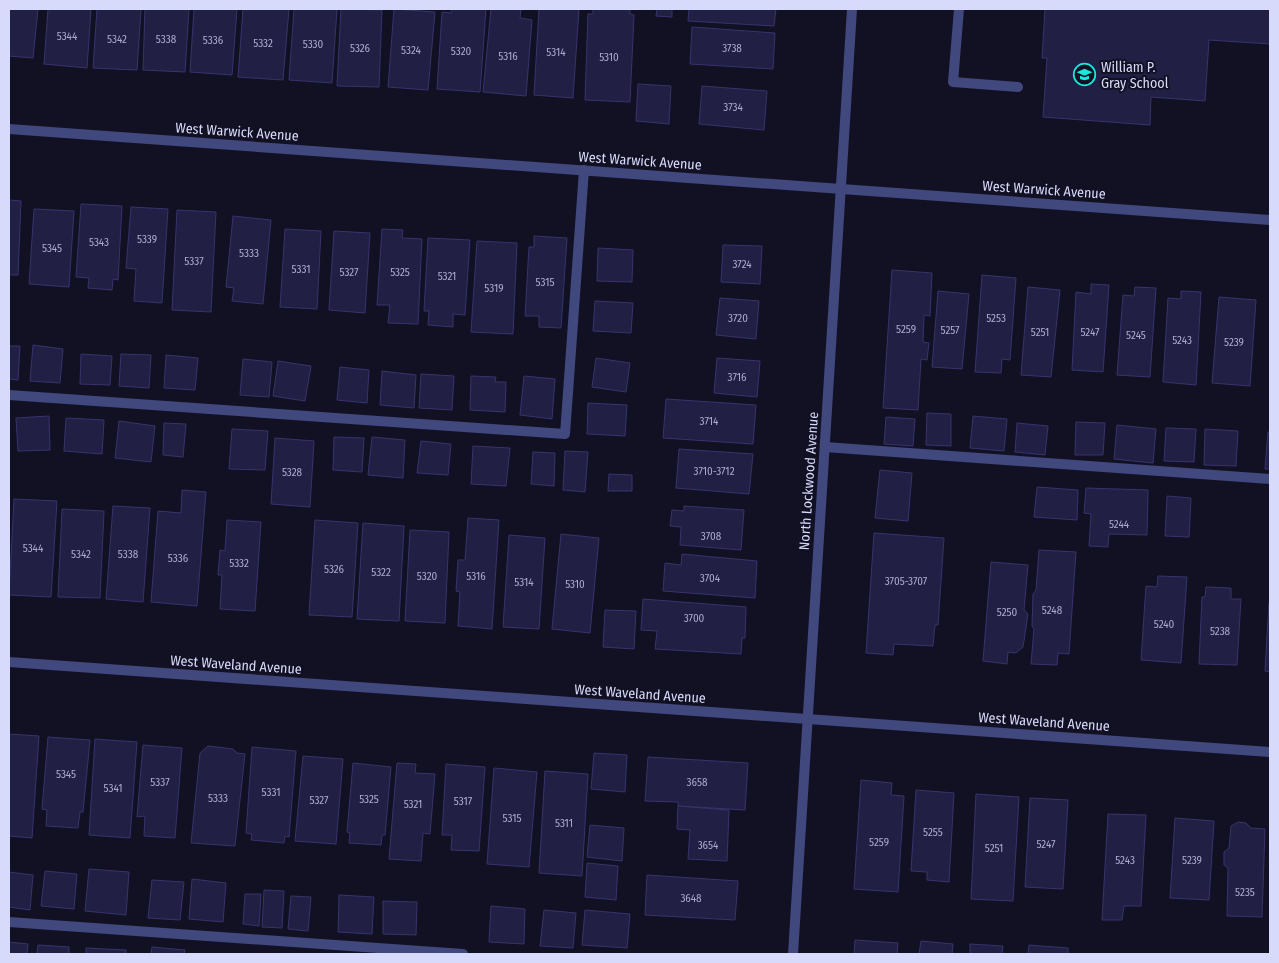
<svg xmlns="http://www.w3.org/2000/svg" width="1279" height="963" viewBox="0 0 1279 963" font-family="'Fira Sans Condensed',sans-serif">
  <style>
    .building { fill: #211f43; stroke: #36346d }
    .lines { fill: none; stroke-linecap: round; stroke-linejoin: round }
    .lane { stroke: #41487e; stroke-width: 10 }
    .street { stroke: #41487e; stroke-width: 10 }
    .labels { text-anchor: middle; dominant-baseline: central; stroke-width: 4; stroke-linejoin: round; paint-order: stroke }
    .number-label { font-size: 11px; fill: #aaabcd }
    .poi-label { font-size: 14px; fill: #d8dafb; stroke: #121124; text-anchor: start }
    .street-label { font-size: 14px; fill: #d8dafb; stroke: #121124 }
  </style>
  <rect width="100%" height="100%" fill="#121124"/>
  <g class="building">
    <polygon points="9,9 38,9 33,58 9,56"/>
    <polygon points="48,9 91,9 87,68 44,64"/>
    <polygon points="97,9 141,9 137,70 93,68"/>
    <polygon points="145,9 189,9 185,72 143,70"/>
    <polygon points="194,9 237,9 232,75 190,72"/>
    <polygon points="243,9 289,9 283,80 238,77"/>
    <polygon points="294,9 337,9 332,83 289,80"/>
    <polygon points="341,9 382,10 379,87 337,86"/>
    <polygon points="394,9 435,12 428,90 388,87"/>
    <polygon points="452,9 486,9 480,92 437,89 442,12 451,13"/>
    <polygon points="491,9 521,9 520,18 532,20 526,96 483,92"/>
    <polygon points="539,9 579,9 573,98 534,95"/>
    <polygon points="593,9 630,9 630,14 634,15 630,102 585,100 588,14 593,14"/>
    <polygon points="657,9 672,9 672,17 656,16"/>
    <polygon points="689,9 776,9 774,26 688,21"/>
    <polygon points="1045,9 1270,9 1270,44 1209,40 1205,101 1151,97 1150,125 1043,117 1047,58 1042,58"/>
    <polygon points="692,27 775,33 773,69 690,64"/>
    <polygon points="638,84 671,86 669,124 636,121"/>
    <polygon points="702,86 767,91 764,130 699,124"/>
    <polygon points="9,200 21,201 18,275 9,275"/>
    <polygon points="81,204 122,206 118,280 113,279 112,290 88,288 89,278 76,277"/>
    <polygon points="131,207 168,209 162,303 134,301 136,269 126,268"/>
    <polygon points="34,209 74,211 69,287 29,284"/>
    <polygon points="177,210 216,212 211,312 172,310"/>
    <polygon points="233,216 271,220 263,304 232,301 234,288 226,287"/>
    <polygon points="285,229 321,231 317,309 280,307"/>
    <polygon points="382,229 403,230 402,238 422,239 418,324 388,323 390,305 377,305"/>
    <polygon points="334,231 370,233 365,313 329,310"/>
    <polygon points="534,236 567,238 561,328 539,327 539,316 525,316 529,247 534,247"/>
    <polygon points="428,238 470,240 465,315 453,314 453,327 428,325 429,311 424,311"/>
    <polygon points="477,241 517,243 513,334 471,332"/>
    <polygon points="723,245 762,246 760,284 721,282"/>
    <polygon points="598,248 633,250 632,282 597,281"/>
    <polygon points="892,270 932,273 930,316 924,315 923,342 929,343 927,360 921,359 918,410 883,408"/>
    <polygon points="982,275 1016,278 1010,360 1002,359 1001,373 975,372"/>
    <polygon points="1091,284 1109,285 1103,372 1072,370 1076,292 1091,294"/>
    <polygon points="1028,287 1060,290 1051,377 1021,375"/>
    <polygon points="1135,287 1156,288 1150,377 1117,375 1123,295 1134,296"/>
    <polygon points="938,291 969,294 962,369 932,367"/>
    <polygon points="1181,291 1201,292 1196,385 1163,382 1168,298 1181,299"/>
    <polygon points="1219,297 1256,300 1250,386 1212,383"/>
    <polygon points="720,298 759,301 756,339 716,335"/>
    <polygon points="595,301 633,303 631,333 593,331"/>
    <polygon points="33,345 63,349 60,383 30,381"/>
    <polygon points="9,346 20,346 18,380 9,379"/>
    <polygon points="81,354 112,356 110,385 80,384"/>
    <polygon points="121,354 151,355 149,388 119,386"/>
    <polygon points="166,355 198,358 195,390 164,388"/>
    <polygon points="596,358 630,363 626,392 592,387"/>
    <polygon points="717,358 760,361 757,397 714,393"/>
    <polygon points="243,359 272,362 269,397 240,395"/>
    <polygon points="278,361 311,366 305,401 273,396"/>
    <polygon points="340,367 369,370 367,403 337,400"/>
    <polygon points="382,371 416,375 414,408 380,405"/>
    <polygon points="421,374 454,376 452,410 419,408"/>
    <polygon points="471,376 496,377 495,382 506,382 505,412 470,410"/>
    <polygon points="524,376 555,379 552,419 520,415"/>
    <polygon points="666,399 756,405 753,444 663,438"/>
    <polygon points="588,403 627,405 625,436 587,434"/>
    <polygon points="927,413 951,414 951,446 926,445"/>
    <polygon points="49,416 50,450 18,451 16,418"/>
    <polygon points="973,416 1007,419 1004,451 970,448"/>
    <polygon points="886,417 915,419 913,446 884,444"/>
    <polygon points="66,418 104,420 102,454 64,451"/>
    <polygon points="119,421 155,426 151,462 115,458"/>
    <polygon points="1076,422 1105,423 1103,455 1075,455"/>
    <polygon points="164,423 186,424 183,457 163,455"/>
    <polygon points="1017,423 1048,426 1045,455 1015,452"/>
    <polygon points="1117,425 1156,429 1153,463 1114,459"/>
    <polygon points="1166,428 1196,429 1194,462 1164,461"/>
    <polygon points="232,429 268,431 265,470 229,469"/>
    <polygon points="1205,429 1238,431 1236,466 1204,465"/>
    <polygon points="1268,432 1270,432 1270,469 1265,469"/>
    <polygon points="334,437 364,438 362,472 333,470"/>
    <polygon points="372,437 405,440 403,478 368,475"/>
    <polygon points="275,438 314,441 310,507 271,504"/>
    <polygon points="421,441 451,444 448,475 417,473"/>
    <polygon points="473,446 510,448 506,486 471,484"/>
    <polygon points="679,449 753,454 749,494 676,488"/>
    <polygon points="565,451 588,452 585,492 563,490"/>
    <polygon points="533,452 555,453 554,486 531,484"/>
    <polygon points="880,470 912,473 908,521 875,518"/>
    <polygon points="609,474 632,475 632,491 608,491"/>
    <polygon points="1037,487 1078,490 1077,520 1034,517"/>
    <polygon points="1086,488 1148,490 1147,535 1109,534 1108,547 1089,546 1091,514 1084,513"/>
    <polygon points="182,490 206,492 197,606 151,602 158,511 181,513"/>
    <polygon points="1167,496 1191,498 1189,537 1165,536"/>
    <polygon points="14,499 57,501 51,597 9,595"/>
    <polygon points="113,506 150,508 143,602 106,599"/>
    <polygon points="684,506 744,510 741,550 680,545 681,527 670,526 672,510 684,511"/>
    <polygon points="62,509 104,511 100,598 58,597"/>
    <polygon points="468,518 499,520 492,629 458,626 460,592 456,591 458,560 465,560"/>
    <polygon points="227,520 261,522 255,611 220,609 222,575 218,575 220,550 225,551"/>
    <polygon points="315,520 358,523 352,617 309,615"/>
    <polygon points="363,523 404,526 399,621 357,619"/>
    <polygon points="410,530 449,532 445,623 405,621"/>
    <polygon points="874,533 944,538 938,625 935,625 933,646 894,644 893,655 866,653"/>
    <polygon points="561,534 599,538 590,633 552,629"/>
    <polygon points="509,535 545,538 539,629 503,627"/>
    <polygon points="1039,550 1076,552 1069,654 1058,653 1057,665 1031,664 1034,629 1032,626 1033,594 1036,590"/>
    <polygon points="682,554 757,561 755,598 663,591 665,563 681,565"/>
    <polygon points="991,562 1028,565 1024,610 1028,614 1023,647 1016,653 1008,652 1007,664 983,661"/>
    <polygon points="1158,576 1187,577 1181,663 1141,660 1146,586 1157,587"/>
    <polygon points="1206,587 1231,588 1231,599 1241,599 1237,665 1199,664 1202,597 1205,597"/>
    <polygon points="643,599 746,607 745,638 742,638 741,654 655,649 657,631 641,630"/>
    <polygon points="1269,603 1270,603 1270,672 1265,671"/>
    <polygon points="605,610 636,611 634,649 603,647"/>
    <polygon points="9,734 39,736 32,838 9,836"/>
    <polygon points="48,737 90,740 83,812 80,812 78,828 46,826 47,810 42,809"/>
    <polygon points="95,739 137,742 130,838 89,835"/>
    <polygon points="143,745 182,748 175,838 144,836 145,816 137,817"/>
    <polygon points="208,746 233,749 237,753 245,754 235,846 191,843 200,753"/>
    <polygon points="252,747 296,751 289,837 285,836 284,843 251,840 252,834 246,833"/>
    <polygon points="594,753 627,755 625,792 591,789"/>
    <polygon points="303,756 343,759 336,844 295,841"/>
    <polygon points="648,757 748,763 745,810 678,806 678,802 645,801"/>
    <polygon points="353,763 391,767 385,835 382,835 381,845 349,843 350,833 347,832"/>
    <polygon points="397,763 416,764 415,773 435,774 430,834 423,833 421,861 389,859"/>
    <polygon points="446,764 485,767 479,851 451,850 452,835 442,835"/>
    <polygon points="494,768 537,772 529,867 487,864"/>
    <polygon points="545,771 588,774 582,876 539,873"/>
    <polygon points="861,780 892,783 891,795 904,796 898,892 854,889"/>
    <polygon points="916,790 954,793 949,882 927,880 927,872 911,871"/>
    <polygon points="976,794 1019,797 1013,901 971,899"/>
    <polygon points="1030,798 1068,800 1063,889 1025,887"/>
    <polygon points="678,806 729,810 727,861 688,859 690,830 677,829"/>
    <polygon points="1108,814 1146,815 1141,906 1124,906 1122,920 1102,920"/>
    <polygon points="1175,818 1214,821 1209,900 1170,898"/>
    <polygon points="1238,822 1246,823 1251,828 1265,829 1262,917 1227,916 1228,868 1224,865 1224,852 1229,848 1231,826"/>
    <polygon points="590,825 624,828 622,861 587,857"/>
    <polygon points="587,863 618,866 616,900 585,897"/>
    <polygon points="89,869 129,872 126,915 85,911"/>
    <polygon points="45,871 77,874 74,909 41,906"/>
    <polygon points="9,872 33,875 30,910 9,907"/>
    <polygon points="647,875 738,881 735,920 645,915"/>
    <polygon points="192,879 226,883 223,922 189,919"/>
    <polygon points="152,880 184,882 180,920 148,918"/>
    <polygon points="264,890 284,891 282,928 262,927"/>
    <polygon points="245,894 261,894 259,926 243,924"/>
    <polygon points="339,895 374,897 372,934 338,932"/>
    <polygon points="291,896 311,897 308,931 288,929"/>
    <polygon points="383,901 417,902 416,935 383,934"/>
    <polygon points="491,906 525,909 524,944 489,942"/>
    <polygon points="544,910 576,913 573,948 540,946"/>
    <polygon points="585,910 630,914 627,948 582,945"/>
    <polygon points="855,940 898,943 897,954 854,954"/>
    <polygon points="921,941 953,944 952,954 919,954"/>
    <polygon points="9,942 28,944 27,954 9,954"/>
    <polygon points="970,944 1003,946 1002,954 970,954"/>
    <polygon points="38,945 69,947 69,954 37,954"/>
    <polygon points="1029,945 1068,948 1068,954 1028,954"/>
    <polygon points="152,947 185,950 184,954 151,954"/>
    <polygon points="86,948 126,950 126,954 86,954"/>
  </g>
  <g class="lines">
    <g class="lane">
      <polyline points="959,9 953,82 1018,87"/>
      <polyline points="9,395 565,434 584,170"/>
      <polyline points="825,447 1270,479"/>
      <polyline points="9,922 463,954"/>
    </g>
    <g class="street">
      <polyline points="9,129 1270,220"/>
      <polyline points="9,662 1270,752"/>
      <polyline points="793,954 852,9"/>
    </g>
  </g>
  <defs>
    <symbol id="school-ring" viewBox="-11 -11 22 22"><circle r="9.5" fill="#121124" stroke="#18e8dd" stroke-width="1.5"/><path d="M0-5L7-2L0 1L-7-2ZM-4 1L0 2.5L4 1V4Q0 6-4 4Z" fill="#18e8dd"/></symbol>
  </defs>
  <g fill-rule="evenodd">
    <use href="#school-ring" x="1072" y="62" width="25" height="25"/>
  </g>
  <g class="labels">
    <g class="number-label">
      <text x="67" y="36">5344</text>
      <text x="117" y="39">5342</text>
      <text x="166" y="39">5338</text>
      <text x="213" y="40">5336</text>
      <text x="263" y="43">5332</text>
      <text x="313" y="44">5330</text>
      <text x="360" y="48">5326</text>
      <text x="732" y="48">3738</text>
      <text x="411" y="50">5324</text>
      <text x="461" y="51">5320</text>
      <text x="556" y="52">5314</text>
      <text x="508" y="56">5316</text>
      <text x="609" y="57">5310</text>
      <text x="733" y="107">3734</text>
      <text x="147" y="239">5339</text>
      <text x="99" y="242">5343</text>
      <text x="52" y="248">5345</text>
      <text x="249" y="253">5333</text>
      <text x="194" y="261">5337</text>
      <text x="742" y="264">3724</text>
      <text x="301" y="269">5331</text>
      <text x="349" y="272">5327</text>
      <text x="400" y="272">5325</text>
      <text x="447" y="276">5321</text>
      <text x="545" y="282">5315</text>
      <text x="494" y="288">5319</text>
      <text x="738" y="318">3720</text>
      <text x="996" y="318">5253</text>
      <text x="906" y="329">5259</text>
      <text x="950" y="330">5257</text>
      <text x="1040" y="332">5251</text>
      <text x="1090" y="332">5247</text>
      <text x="1136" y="335">5245</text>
      <text x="1182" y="340">5243</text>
      <text x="1234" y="342">5239</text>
      <text x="737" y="377">3716</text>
      <text x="709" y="421">3714</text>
      <text x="714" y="471">3710-3712</text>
      <text x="292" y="472">5328</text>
      <text x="1119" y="524">5244</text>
      <text x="711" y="536">3708</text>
      <text x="33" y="548">5344</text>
      <text x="81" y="554">5342</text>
      <text x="128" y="554">5338</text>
      <text x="178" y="558">5336</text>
      <text x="239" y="563">5332</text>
      <text x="334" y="569">5326</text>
      <text x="381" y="572">5322</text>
      <text x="427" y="576">5320</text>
      <text x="476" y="576">5316</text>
      <text x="710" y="578">3704</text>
      <text x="906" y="581">3705-3707</text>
      <text x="524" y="582">5314</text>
      <text x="575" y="584">5310</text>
      <text x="1052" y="610">5248</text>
      <text x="1007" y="612">5250</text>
      <text x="694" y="618">3700</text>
      <text x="1164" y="624">5240</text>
      <text x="1220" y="631">5238</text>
      <text x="66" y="774">5345</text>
      <text x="160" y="782">5337</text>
      <text x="697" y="782">3658</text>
      <text x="113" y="788">5341</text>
      <text x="271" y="792">5331</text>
      <text x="218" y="798">5333</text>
      <text x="369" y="799">5325</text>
      <text x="319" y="800">5327</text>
      <text x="463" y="801">5317</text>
      <text x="413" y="804">5321</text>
      <text x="512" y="818">5315</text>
      <text x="564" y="823">5311</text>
      <text x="933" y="832">5255</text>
      <text x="879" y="842">5259</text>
      <text x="1046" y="844">5247</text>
      <text x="708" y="845">3654</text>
      <text x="994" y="848">5251</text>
      <text x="1125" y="860">5243</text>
      <text x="1192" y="860">5239</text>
      <text x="1245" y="892">5235</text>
      <text x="691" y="898">3648</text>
    </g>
    <g class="poi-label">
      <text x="1101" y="67">William P.<tspan x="1101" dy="16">Gray School</tspan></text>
    </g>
    <g class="street-label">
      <text transform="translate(237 132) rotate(4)">West Warwick Avenue</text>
      <text transform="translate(640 161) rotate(4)">West Warwick Avenue</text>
      <text transform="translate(1044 190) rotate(4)">West Warwick Avenue</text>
      <text transform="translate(809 481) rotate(-86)">North Lockwood Avenue</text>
      <text transform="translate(236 665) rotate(4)">West Waveland Avenue</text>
      <text transform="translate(640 694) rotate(4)">West Waveland Avenue</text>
      <text transform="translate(1044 722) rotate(4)">West Waveland Avenue</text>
    </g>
  </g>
  <rect width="1279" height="963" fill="none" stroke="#d8dafb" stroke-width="20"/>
</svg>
